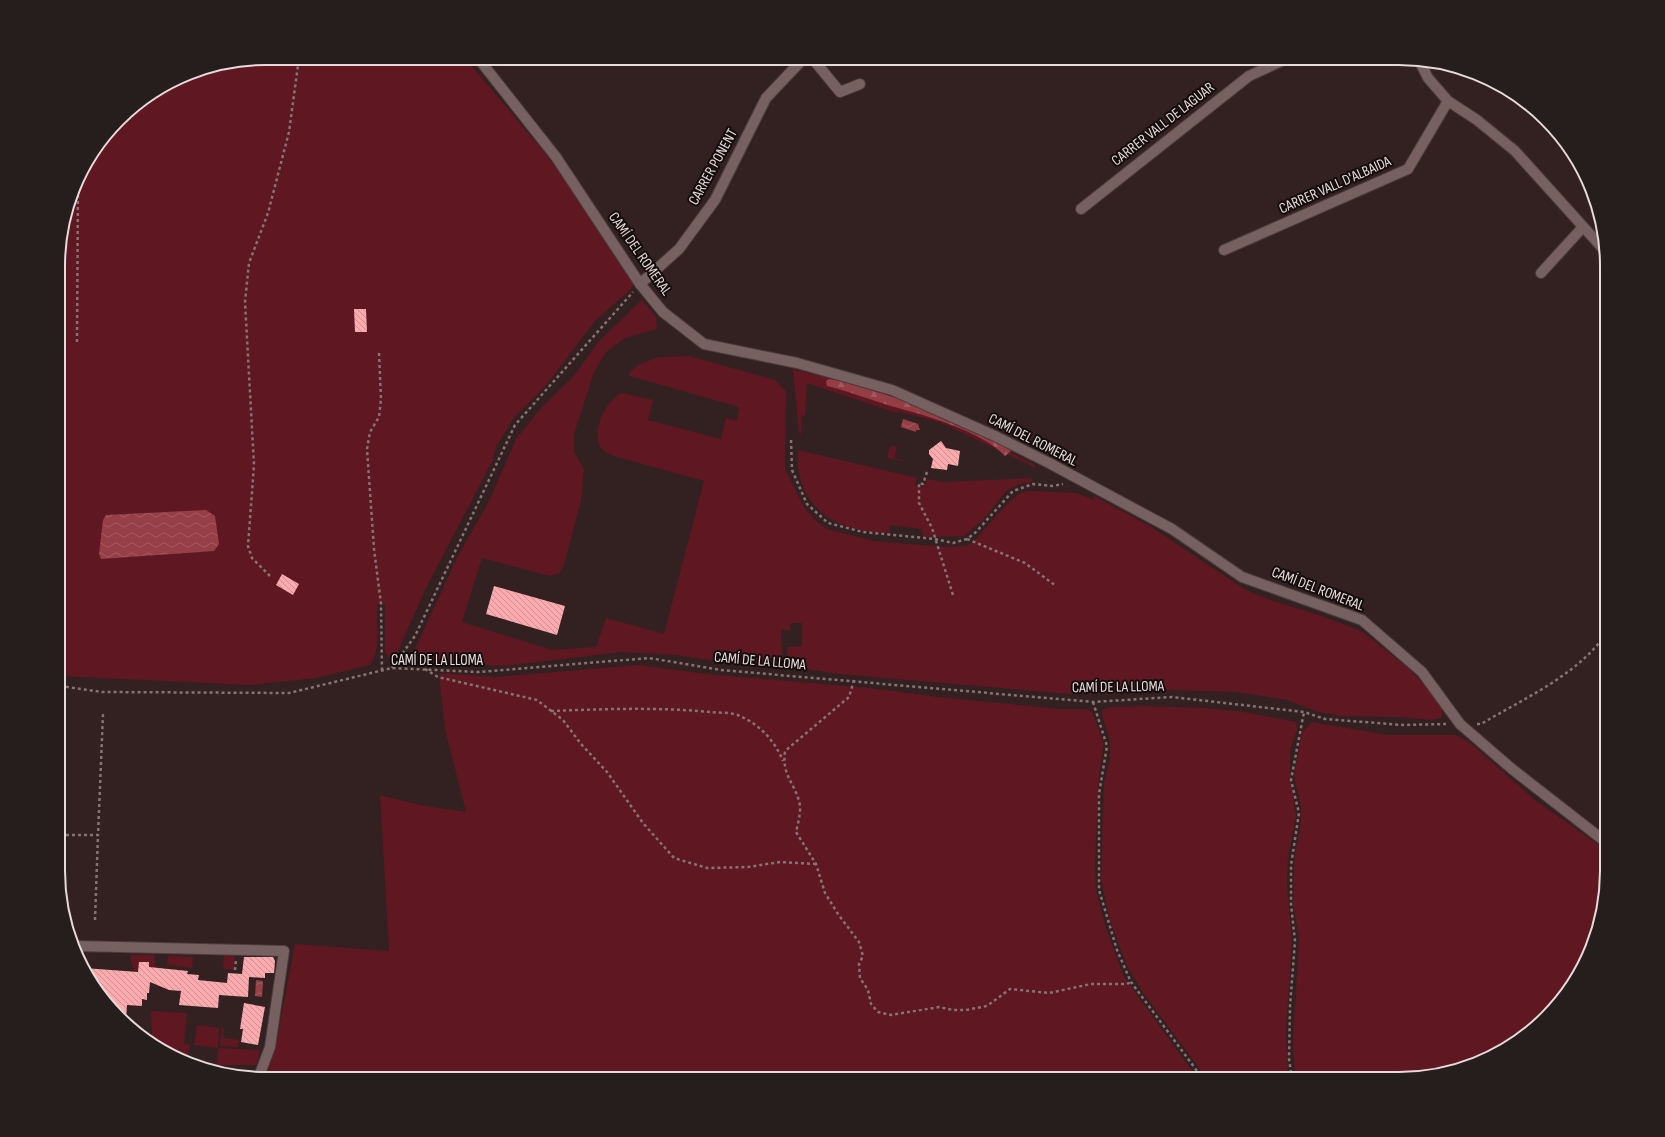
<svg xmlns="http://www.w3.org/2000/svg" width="1665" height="1137" viewBox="0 0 1665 1137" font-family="'Sofia Sans Condensed',sans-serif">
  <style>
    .green { fill: #5f1722 }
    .forest { fill: url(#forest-firs) }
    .water { fill: url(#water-waves) }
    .building { fill: url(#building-back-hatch) }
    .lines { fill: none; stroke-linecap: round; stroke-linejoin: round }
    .minor-casing { stroke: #4b3c3d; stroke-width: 12 }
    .path { stroke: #847474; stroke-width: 2.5; stroke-dasharray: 3 3; stroke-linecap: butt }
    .minor { stroke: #766060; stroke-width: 10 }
    .labels { text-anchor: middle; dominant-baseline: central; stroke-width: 4; stroke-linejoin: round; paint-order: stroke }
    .street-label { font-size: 15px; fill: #e7dada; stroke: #150d0d }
    .rim { fill: none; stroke: #e7dada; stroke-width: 2 }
  </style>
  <defs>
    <pattern id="forest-firs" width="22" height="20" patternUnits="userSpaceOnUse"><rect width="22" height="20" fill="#943d45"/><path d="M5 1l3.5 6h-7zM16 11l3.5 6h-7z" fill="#a3585f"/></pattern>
    <pattern id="water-waves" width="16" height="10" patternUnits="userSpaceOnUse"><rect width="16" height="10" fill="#963f47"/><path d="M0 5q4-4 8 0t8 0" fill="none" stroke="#a55a61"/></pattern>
    <pattern id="building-back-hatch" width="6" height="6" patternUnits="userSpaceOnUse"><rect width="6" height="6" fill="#fbabae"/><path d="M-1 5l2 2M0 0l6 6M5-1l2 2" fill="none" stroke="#ce9093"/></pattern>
  </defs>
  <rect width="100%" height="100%" fill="#332121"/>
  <g class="green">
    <path d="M 266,58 L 465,58 L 544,152 L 579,198 L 634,283 L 631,289 L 595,321 L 547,384 L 513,419 L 496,447 L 493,460 L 426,588 L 397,653 L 392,658 L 390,658 L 385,653 L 385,604 L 377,604 C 376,625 382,647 370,665 L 316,678 L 250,685 L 60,676 L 60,239 L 80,174 L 129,110 L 187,74 Z"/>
    <path d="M 642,300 L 656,317 L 657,329 L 625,338 L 606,352 L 594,372 L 574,434 L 574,452 L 584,469 L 581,501 L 564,565 L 559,573 L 550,576 L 482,558 L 462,622 L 552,650 L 596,647 L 606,618 L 664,634 L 704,481 L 614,456 C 609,453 601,451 599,445 C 593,427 606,402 621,393 L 653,400 L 648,420 L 721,439 L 726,418 L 737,421 L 739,407 L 630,376 L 629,373 L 638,365 L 658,357 L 689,356 L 775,380 L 786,392 L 785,469 L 804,507 L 815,520 L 827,529 L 874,541 L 944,547 L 967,546 L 974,541 L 1004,507 L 1020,493 L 1029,491 L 1077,493 L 1094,500 L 1094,496 L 1148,525 L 1246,590 L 1270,600 L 1319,615 L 1363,632 L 1407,667 L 1437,697 L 1443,708 L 1441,718 L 1432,720 L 1398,717 L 1340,716 L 1315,711 L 1287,700 L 1237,692 L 1168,690 L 1110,694 L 1071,694 L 839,674 L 788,666 L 787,647 L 802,646 L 802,623 L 791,623 L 790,630 L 781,630 L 783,666 L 777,666 L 776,658 L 765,658 L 764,666 L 729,663 L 677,655 L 621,652 L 503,666 L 410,660 L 458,556 L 489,501 L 516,439 L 542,407 L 574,376 L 599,341 Z"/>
    <polygon points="793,369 886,392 941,416 1035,465 1036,468 942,423 898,411 897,413 807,383 805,416 802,415 801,434 799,433"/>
    <polygon points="890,446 897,447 894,458 911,463 887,458"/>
    <path d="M 798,450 L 917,478 L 915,485 L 924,487 L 927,479 L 943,482 L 1032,478 L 1032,482 L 1020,484 L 1007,490 L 984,519 L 964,536 L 923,537 L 922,529 L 890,525 L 889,533 C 876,532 861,531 849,527 C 813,516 795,486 798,450 Z"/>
    <polygon points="638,665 706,674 869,688 938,697 1060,709 1086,709 1092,712 1104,743 1099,776 1095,864 1096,891 1106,928 1124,977 1198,1079 265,1079 276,1045 295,944 389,951 380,795 420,805 466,812 445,729 439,673 495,677"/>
    <polygon points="1143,706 1205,708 1244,712 1296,722 1297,730 1290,751 1290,772 1296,816 1288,858 1287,885 1292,940 1286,1031 1288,1079 1207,1079 1144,994 1127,966 1110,921 1101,879 1104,784 1110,758 1110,740 1102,716 1102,710 1111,707"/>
    <polygon points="1312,722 1388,735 1455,735 1468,741 1535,800 1607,851 1607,884 1596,938 1564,997 1536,1027 1491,1057 1452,1072 1399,1079 1295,1079 1293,1042 1299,938 1293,903 1294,862 1301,820 1301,808 1294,775 1302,732"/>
    <polygon points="131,955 155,955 155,972 135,971 131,963"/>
    <polygon points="168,956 193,957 192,968 167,965"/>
    <polygon points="224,956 235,956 234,969 223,969"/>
    <polygon points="151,1011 187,1013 184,1044 190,1045 187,1061 139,1035 152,1036"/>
    <polygon points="197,1025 219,1028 218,1048 260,1050 257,1065 217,1065 218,1048 194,1045"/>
    <polygon points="222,1027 224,1028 223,1038 239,1040 238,1047 220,1046"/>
  </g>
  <path class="forest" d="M 829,379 L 841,381 L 903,400 L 1007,447 L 1011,451 L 1005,456 C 982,431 924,415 891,406 C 870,400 849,391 827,386 L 826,381 Z"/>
  <g class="water">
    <polygon points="903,419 918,424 920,430 916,430 916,432 901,427"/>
    <polygon points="206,510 215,516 219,544 214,551 101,559 99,554 103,520 106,515"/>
    <polygon points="256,980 263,981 262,997 255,996"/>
  </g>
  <g class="building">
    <polygon points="354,309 366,309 367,332 355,332"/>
    <polygon points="941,441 946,448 960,451 958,466 948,464 947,470 931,468 933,459 929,454 929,450"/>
    <polygon points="282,574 299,584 293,595 276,585"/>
    <polygon points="494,586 565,606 557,635 486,614"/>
    <polygon points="244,957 273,957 275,961 274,973 265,973 265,978 249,977 248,997 219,995 218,1008 179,1005 181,991 169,990 150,982 149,993 147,993 147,1000 142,999 142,1006 127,1005 126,1020 86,975 84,968 138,972 139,962 149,962 149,967 188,971 187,974 199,975 198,980 227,983 228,973 242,974"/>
    <polygon points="244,1003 265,1007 258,1045 241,1042 243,1029 240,1029"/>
  </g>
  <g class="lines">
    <defs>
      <g id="minor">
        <polyline points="478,58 556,157 640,284 663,312 704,344 797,363 892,390 995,436 1049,463 1172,529 1242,577 1362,620 1422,672 1460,724 1512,769 1607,843"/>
        <polyline points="812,58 840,92 860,84"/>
        <polyline points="1419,60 1428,78 1448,101 1477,120 1515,151 1606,252"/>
        <polyline points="1081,209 1249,76 1288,58"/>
        <polyline points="1224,250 1408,169 1448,101"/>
        <polyline points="1541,273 1583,227"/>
        <polyline points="640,284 679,249 715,200 766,98 804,58"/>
        <polyline points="76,946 284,951 270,1047 258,1079"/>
      </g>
    </defs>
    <use href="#minor" class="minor-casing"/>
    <g class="path">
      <polyline points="77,342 78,180"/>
      <polyline points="379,353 381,399 379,417 370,432 367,449 374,549 381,604 382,671"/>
      <polyline points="791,440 792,470 807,504 828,523 863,532 935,539 953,543 967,539 976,532 1013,491 1033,484 1053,486 1063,484"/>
      <polyline points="927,472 923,484 919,483 919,503 932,528 953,595"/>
      <polyline points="967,539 1025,563 1056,586"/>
      <polyline points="270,576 252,558 248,546 254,465 245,302 249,263 268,213 289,132 299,58"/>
      <polyline points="392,668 415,636 515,425 633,292"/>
      <polyline points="425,669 438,677 537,700 563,720 581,744 607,772 643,823 674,858 707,868 748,867 780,862 816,864"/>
      <path d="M 854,680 L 849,697 L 785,751 C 782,776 793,780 799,801 C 802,810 798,823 796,832 L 816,864 L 825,893 L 838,914 L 859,942 L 863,956 L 859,964 L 860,978 L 868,990 L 871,1004 L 878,1012 L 891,1015 L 939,1007 L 953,1010 L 966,1010 L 987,1006 L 1010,989 L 1049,993 L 1091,984 L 1127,984 L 1131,982"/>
      <polyline points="60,686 102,692 289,693 392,668 478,672 649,658 721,670 1093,702 1172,697 1304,712 1325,719 1403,725 1446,724"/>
      <polyline points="1093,702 1107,746 1099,794 1099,890 1117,950 1131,982 1203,1079"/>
      <path d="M 551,711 C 604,709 657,707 710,712 C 719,713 732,712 740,716 C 760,725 775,741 783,761"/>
      <path d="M 1477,724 L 1481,724 C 1523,699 1580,674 1607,632"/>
      <polyline points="60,835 98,835 103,714"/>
      <polyline points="95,920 98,835"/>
      <polyline points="235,970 236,960"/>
      <polyline points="1292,1079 1289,1059 1290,1006 1295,941 1291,904 1291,865 1299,813 1291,780 1304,712"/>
    </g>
    <use href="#minor" class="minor"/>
  </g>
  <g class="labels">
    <g class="street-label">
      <text transform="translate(1163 124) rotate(-38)">CARRER VALL DE LAGUAR</text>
      <text transform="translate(713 167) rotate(-61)">CARRER PONENT</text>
      <text transform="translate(1335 185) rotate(-24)">CARRER VALL D'ALBAIDA</text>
      <text transform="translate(640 254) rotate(55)">CAMÍ DEL ROMERAL</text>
      <text transform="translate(1033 440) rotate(27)">CAMÍ DEL ROMERAL</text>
      <text transform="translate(1318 589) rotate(21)">CAMÍ DEL ROMERAL</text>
      <text x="437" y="660">CAMÍ DE LA LLOMA</text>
      <text transform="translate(760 661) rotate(5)">CAMÍ DE LA LLOMA</text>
      <text transform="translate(1118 687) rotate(-1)">CAMÍ DE LA LLOMA</text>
    </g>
  </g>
  <path d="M0 0H1665V1137H0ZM266 65H1399A201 201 0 0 1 1600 266V871A201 201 0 0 1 1399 1072H266A201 201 0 0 1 65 871V266A201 201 0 0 1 266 65Z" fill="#261d1d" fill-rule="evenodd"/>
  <path class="rim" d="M266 65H1399A201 201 0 0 1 1600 266V871A201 201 0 0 1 1399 1072H266A201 201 0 0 1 65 871V266A201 201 0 0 1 266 65Z"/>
</svg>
